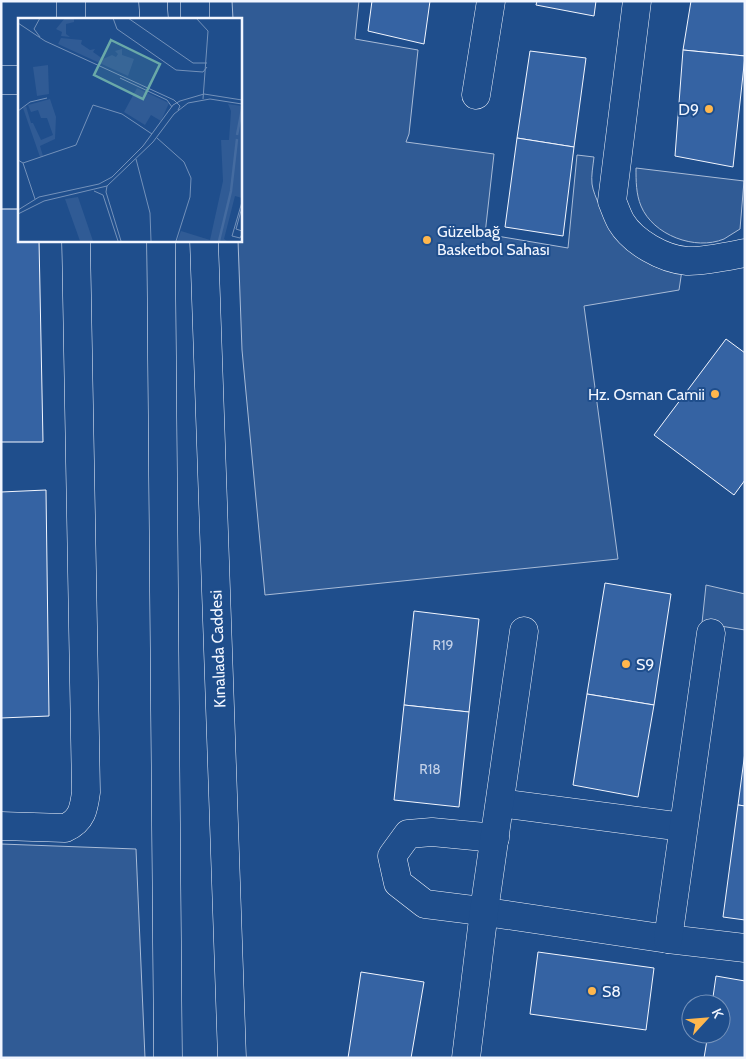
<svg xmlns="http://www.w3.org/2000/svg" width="746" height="1059" viewBox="0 0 746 1059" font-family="Cabin,sans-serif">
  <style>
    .green { fill: #305b95; stroke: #a8bbd7 }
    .building { fill: #3563a3; stroke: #f2f6ff }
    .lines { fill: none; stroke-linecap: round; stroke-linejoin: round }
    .minor-casing { stroke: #f2f6ff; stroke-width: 29 }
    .major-casing { stroke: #f2f6ff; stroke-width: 29 }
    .minor { stroke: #1f4e8c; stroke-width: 28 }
    .major { stroke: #1f4e8c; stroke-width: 28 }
    .poi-dot { fill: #ffb74d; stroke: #1f4e8c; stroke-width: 2 }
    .labels { text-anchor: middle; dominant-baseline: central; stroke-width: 4; stroke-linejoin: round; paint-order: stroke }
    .number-label { font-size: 14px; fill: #c3d1e8 }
    .poi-label { font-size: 16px; fill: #f2f6ff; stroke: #1f4e8c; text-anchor: start }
    .street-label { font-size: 16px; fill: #f2f6ff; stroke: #1f4e8c }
    .inset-river { fill: none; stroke: #446ba0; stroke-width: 2.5 }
    .inset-road { fill: none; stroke: #7391ba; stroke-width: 1 }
    .view { fill: #6aa9a8; fill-opacity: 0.15; stroke: #6aa9a8; stroke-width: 2.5 }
    .inset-edge { fill: none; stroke: #f2f6ff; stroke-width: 2.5 }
  </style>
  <rect width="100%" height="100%" fill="#1f4e8c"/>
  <g class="green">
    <path d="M 232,1 L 359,1 L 355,39 L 418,50 L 409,134 L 406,142 L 494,154 L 485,234 L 568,248 L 577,155 L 594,157 C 593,166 591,176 592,184 C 596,210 630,256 654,266 C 662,270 674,269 682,270 L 679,290 L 584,306 L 618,559 L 265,595 L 242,350 L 238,240 L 240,240 L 240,19 L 233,19 Z"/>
    <path d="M 636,168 L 744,181 L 740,229 C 735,232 729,236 724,239 C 695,251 653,235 641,206 C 636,194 636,181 636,168 Z"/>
    <polygon points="706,585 745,594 745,630 702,623"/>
    <polygon points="1,844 136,849 145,1058 1,1058"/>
  </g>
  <g class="building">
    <polygon points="372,1 430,1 424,44 368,31"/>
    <polygon points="537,1 596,1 594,16 536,5"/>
    <polygon points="691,1 745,1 745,56 683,50"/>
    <polygon points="683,50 745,56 733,167 675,156"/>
    <polygon points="530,51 586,58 574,147 517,138"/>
    <polygon points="517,138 574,147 563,236 505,227"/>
    <polygon points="1,209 19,209 19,240 39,240 43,442 1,442"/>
    <polygon points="726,339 745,353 745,480 734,495 654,435"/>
    <polygon points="46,490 49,716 1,718 1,492"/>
    <polygon points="605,583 671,594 654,705 587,694"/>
    <polygon points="414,611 479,619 469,712 404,705"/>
    <polygon points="587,694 654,705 638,797 573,785"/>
    <polygon points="404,705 469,712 459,807 394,800"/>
    <polygon points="745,752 745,806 738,805"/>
    <polygon points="738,805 745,806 745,920 723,917"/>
    <polygon points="538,952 654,968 646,1030 530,1014"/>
    <polygon points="361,972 424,982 411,1058 348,1058"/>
    <polygon points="716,976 745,981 745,1058 704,1058 708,1034 721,1034 721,1004 712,1004"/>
  </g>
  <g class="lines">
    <defs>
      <g id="minor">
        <polyline points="71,1 71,19"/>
        <path d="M 637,1 L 612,201 C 615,208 617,215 621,222 C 633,242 663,259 687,261 C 701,262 729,256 745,253"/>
        <polyline points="1,80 19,80"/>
        <polyline points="476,95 491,1"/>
        <polyline points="500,803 683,827"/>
        <path d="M 1,826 L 65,828 C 82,821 84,808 86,792 L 76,240"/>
        <polyline points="495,838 432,832 408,834 392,856 398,883 425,904 473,910 668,939 745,948"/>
        <polyline points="668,939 711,633"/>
        <polyline points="466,1058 484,911 524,631"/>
      </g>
      <g id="major">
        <polyline points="153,1 154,19"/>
        <polyline points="195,1 195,19"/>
        <polyline points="161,240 168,1058"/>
        <polyline points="204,240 232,1058"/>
      </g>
    </defs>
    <use href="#minor" class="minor-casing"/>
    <use href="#major" class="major-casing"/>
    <use href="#minor" class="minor"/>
    <use href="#major" class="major"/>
  </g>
  <g class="poi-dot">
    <circle cx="709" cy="109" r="5"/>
    <circle cx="427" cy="240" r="5"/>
    <circle cx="715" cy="394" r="5"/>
    <circle cx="626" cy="664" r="5"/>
    <circle cx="592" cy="991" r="5"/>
  </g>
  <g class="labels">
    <g class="number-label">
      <text x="443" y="645">R19</text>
      <text x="430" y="769">R18</text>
    </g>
    <g class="poi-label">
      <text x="699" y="109" text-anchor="end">D9</text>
      <text x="437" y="231">Güzelbağ<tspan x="437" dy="18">Basketbol Sahası</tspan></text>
      <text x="705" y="394" text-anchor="end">Hz. Osman Camii</text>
      <text x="636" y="664">S9</text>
      <text x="602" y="991">S8</text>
    </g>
    <g class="street-label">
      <text transform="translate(218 649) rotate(-92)">Kınalıada Caddesi</text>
    </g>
  </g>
  <g transform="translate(18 18)">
    <rect width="224" height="224" fill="#1f4e8c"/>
    <path d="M 47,0 L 56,0 L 56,4 L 48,6 L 48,16 L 52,19 L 43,18 L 44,14 L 38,11 ZM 43,20 L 64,22 L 63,26 L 72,32 L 77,31 L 75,34 L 85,41 L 94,37 L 98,39 L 100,36 L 97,33 L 104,31 L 104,37 L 116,41 L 110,58 L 40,26 ZM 30,47 L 31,76 L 19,78 L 15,49 ZM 119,70 L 151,85 L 143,103 L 133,97 L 127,107 L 106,94 ZM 32,81 L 38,99 L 37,121 L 22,128 L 25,138 L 22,139 L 5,90 L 8,88 L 13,105 L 15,105 L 23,122 L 35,117 L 29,100 L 23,100 L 20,92 L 13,94 L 10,87 ZM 210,86 L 224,88 L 224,180 L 217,178 L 206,221 L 209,223 L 159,223 L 163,213 L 192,222 L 205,163 L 203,122 L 211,122 L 213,93 ZM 60,179 L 75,223 L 62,223 L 47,181 Z" fill="#305b95"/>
    <path class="inset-river" d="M 219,117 L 224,91M 201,223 L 213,173 L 219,121"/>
    <path class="inset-road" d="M 22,0 L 16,11 L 22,19M 95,0 L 99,11 L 158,52 L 185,54 L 189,49M 110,0 L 175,45 L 189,45M 178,0 L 190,13 L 185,81M 0,5 L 27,23 L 156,82 L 162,88 L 160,92M 102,60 L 149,82 L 154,89M 0,93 L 12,84 L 29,80M 139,120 L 166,144 L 173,160 L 172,179 L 158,223M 118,141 L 132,195 L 133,223M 0,142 L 5,145 L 17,181M 5,145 L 58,127 L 75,87 L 104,96 L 134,116M 89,168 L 88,174 L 103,223M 76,173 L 85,177 L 100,223M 224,184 L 214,218 L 222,220 L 224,216M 224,189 L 218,211 L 224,213M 0,192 L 21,179 L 81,166 L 94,159 L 125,128 L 155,87 L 162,83 L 186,76 L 224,82M 0,196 L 26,183 L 89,168 L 135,124 L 156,96 L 170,85 L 192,81 L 224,86"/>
    <path class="view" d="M 93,22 L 142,46 L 125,81 L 76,57 Z"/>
    <rect width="224" height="224" class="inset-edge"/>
  </g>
  <rect width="746" height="1059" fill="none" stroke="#f2f6ff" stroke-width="5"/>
  <g transform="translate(706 1019) rotate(64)"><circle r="24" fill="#1f4e8c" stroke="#7391ba"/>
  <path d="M0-4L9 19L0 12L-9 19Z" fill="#ffb74d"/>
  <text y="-8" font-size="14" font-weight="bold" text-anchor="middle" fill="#f2f6ff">K</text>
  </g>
</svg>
